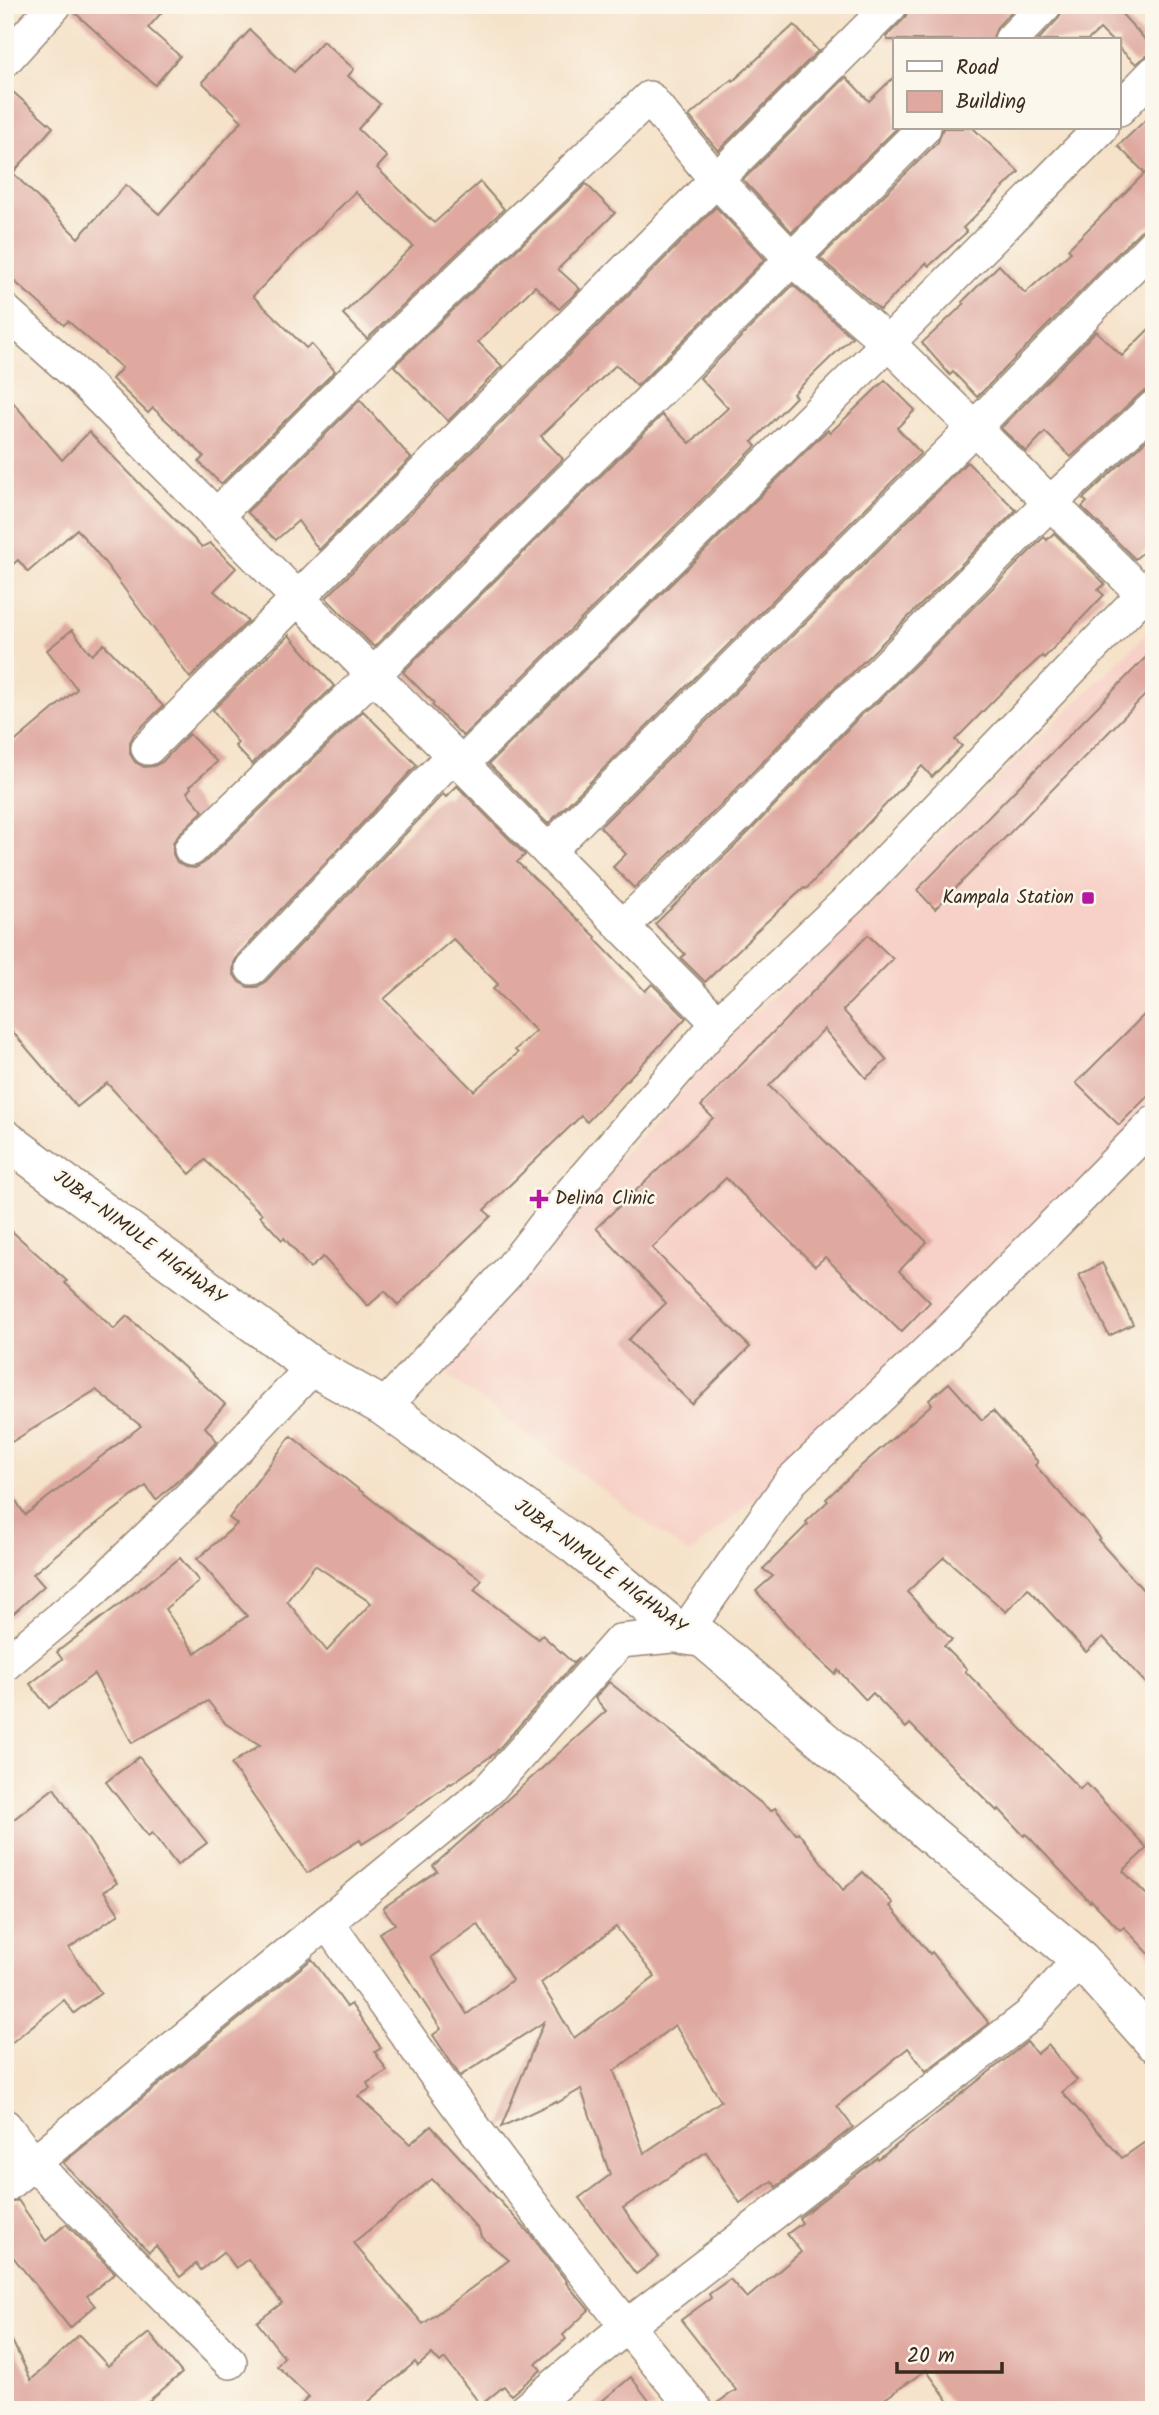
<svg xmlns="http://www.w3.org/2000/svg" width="1159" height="2415" viewBox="0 0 1159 2415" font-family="Kalam,sans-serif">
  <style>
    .built { fill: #f7d1c7 }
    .building { fill: #dfa9a0; fill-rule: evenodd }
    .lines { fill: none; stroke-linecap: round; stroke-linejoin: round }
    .minor-casing { stroke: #988674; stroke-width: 36 }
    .primary-casing { stroke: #988674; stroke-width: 41 }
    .minor { stroke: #fff; stroke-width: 33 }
    .primary { stroke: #fff; stroke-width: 38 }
    .poi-dot { fill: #b5179e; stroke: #fbf7ec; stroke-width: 2.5 }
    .labels { text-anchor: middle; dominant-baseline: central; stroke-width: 5; stroke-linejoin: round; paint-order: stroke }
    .poi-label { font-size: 19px; fill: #3b2a1e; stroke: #fbf7ec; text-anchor: end }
    .street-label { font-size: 19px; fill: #3b2a1e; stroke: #fbf7ec }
  </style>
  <rect width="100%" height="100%" fill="#fbf7ec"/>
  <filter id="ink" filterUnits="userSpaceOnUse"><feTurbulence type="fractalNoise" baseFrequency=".0143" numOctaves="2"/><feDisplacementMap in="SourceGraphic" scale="14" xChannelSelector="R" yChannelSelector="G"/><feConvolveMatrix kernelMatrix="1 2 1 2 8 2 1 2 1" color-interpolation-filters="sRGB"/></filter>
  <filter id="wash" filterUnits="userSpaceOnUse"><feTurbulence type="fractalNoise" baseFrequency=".00686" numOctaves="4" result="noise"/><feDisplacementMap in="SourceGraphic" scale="28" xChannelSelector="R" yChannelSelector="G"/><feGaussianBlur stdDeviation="1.57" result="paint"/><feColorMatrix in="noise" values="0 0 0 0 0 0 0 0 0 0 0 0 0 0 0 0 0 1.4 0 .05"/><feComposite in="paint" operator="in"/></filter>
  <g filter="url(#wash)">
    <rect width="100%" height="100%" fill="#f5e2c9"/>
    <polygon class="built" points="1154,627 1154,1110 775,1482 689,1554 439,1369 561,1236 607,1173 734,1033"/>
    <g id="blocks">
      <g class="building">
        <polygon points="74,5 168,5 148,28 180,56 155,85 73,11"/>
        <polygon points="910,5 1004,5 1011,12 997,27 992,40 888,40 886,37 905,18"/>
        <polygon points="1064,5 1125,5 1119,11 1154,49 1154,54 1148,55 1136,64 1119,48 1119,40 1111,40 1100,29 1088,40 1038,40 1059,18"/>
        <polygon points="794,25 818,51 718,151 689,116 732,79 733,81"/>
        <polygon points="250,30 294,72 323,41 354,69 348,76 380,104 358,129 387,157 377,168 434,223 480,182 504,209 367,339 343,314 413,246 355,192 253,296 306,348 311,344 335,371 221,484 199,462 204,456 153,408 148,413 112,379 122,368 68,321 64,325 5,273 5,85 53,127 13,173 78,238 126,185 159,214 242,121 202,82"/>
        <polygon points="895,76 895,128 897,128 792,232 743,180 846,77 869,101"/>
        <polygon points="1154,112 1154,223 1140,231 977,397 953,372 950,375 922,343 964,304 962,302 999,265 1025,293 1071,252 1068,249 1145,173 1118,146"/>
        <polygon points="943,128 973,128 1019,172 963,228 967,232 929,266 926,263 880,310 820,258 938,142"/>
        <polygon points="586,184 615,213 558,269 580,289 559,309 535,286 478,342 502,366 448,421 394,366"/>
        <polygon points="716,207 765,259 637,386 616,365 541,436 563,459 374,647 326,598"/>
        <polygon points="793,285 852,337 793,394 796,397 752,442 756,446 463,736 432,705 434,703 403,672 662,415 690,443 728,408 700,378"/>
        <polygon points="1154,324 1154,388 1141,393 1071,457 1045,432 1026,452 1001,428 1096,331 1122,356"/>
        <polygon points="885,380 915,410 897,428 921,453 548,824 489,764 820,437 828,430 830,433"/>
        <polygon points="5,393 62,460 89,432 202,547 210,543 236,568 214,591 248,621 190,678 106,564 77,529 28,572 18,560 5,571"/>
        <polygon points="360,400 411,458 319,550 298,521 276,540 247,512"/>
        <polygon points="1154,433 1154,543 1135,559 1082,507 1087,502 1083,499"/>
        <polygon points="967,462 1016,510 852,673 834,688 724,802 634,888 613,867 626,854 600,827"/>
        <polygon points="1054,533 1105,584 1098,590 1104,595 1044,658 1042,656 999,695 955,740 962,746 932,777 922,766 806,889 804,888 752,935 753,936 705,982 681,958 685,954 655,924 752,829 861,715 878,702 1044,537 1047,540"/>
        <path d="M 72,630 L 92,655 L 104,644 L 163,706 L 134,734 L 130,742 L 130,754 L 135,762 L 144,767 L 154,766 L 162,762 L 189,734 L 217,762 L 190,786 L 191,788 L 187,792 L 203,811 L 178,835 L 173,843 L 173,854 L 177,862 L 185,867 L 195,868 L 204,863 L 363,711 L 417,765 L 238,955 L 234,963 L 233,973 L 239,982 L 248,987 L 257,987 L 266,981 L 443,794 L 446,797 L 457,786 L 525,855 L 517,862 L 596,937 L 595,939 L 645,991 L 652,984 L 686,1018 L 587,1122 L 581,1116 L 484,1210 L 491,1216 L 398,1305 L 385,1291 L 368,1306 L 323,1257 L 310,1268 L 284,1238 L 282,1240 L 260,1216 L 262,1214 L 205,1160 L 190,1174 L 107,1083 L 77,1107 L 5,1023 L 5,750 L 77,689 L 47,650 ZM 453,939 L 498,984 L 493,989 L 536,1031 L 515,1050 L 518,1053 L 474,1091 L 384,999 Z"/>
        <polygon points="289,635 334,686 252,764 235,746 238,743 213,710"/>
        <polygon points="1154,649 1154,686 935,909 917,890"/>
        <polygon points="868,935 893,959 843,1010 887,1060 866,1078 824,1029 769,1086 927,1242 899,1271 930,1302 901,1332 825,1257 815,1266 726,1178 652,1248 750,1347 692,1404 628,1340 666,1303 596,1228 713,1118 701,1106"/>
        <polygon points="1154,1005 1154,1090 1119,1125 1076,1083"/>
        <polygon points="5,1225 67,1281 65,1283 114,1329 127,1316 225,1404 205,1427 217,1441 190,1470 156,1500 146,1486 58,1553 33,1574 44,1586 5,1621 5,1483 25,1515 141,1426 96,1390 5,1446"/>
        <polygon points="1102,1263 1133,1324 1109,1336 1079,1275"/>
        <polygon points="949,1383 982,1420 993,1411 1038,1462 1035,1465 1081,1517 1082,1516 1100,1538 1098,1540 1154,1602 1154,1692 1103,1637 1086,1652 1028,1588 1006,1612 944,1557 907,1592 952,1640 944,1646 967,1669 965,1671 1080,1789 1086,1783 1147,1848 1123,1871 1154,1902 1154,1959 1124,1927 1120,1930 1091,1900 1090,1902 1026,1834 1024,1836 999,1809 997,1811 910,1724 906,1728 873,1693 866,1700 838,1670 835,1674 806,1647 756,1591 773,1576 763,1569 808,1524 806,1522 828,1501 826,1499 862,1465 932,1404 929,1400"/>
        <path d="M 291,1436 L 395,1518 L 482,1580 L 474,1590 L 538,1639 L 542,1635 L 573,1663 L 579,1658 L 494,1754 L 451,1784 L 450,1783 L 391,1826 L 362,1844 L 360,1840 L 307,1873 L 231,1764 L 260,1745 L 226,1724 L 208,1701 L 132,1743 L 94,1674 L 49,1708 L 30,1684 L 62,1659 L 57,1652 L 180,1558 L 199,1581 L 165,1609 L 195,1653 L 247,1616 L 197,1559 L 237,1524 L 229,1518 ZM 315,1565 L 371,1603 L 327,1651 L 287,1601 Z"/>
        <path d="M 609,1682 L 771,1811 L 775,1808 L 796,1834 L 798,1832 L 843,1890 L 863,1872 L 893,1903 L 890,1906 L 930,1954 L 932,1952 L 989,2023 L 926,2071 L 908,2048 L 837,2106 L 853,2127 L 776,2187 L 772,2181 L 740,2203 L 706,2152 L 623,2208 L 659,2257 L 636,2274 L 579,2198 L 610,2175 L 581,2089 L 557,2103 L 556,2101 L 501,2127 L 544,2022 L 460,2076 L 433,2035 L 441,2029 L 379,1933 L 395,1924 L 383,1908 L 437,1871 L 433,1866 L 606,1711 L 595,1698 ZM 478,1924 L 512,1980 L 467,2014 L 431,1957 ZM 616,1927 L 655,1977 L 574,2038 L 541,1983 ZM 675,2025 L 721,2101 L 644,2153 L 614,2071 Z"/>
        <polygon points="139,1757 207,1843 177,1865 152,1833 148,1836 106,1782"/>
        <polygon points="54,1788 117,1883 104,1891 119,1914 69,1948 101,1993 74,2013 64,2000 5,2048 5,1826"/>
        <path d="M 312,1959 L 347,2007 L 351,2004 L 381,2048 L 375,2052 L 387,2071 L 367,2083 L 370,2089 L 358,2096 L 410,2144 L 431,2126 L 530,2234 L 567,2282 L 566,2283 L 589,2310 L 563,2335 L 566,2339 L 536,2364 L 541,2370 L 511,2395 L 504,2386 L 481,2405 L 445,2359 L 440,2363 L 432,2354 L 418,2366 L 415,2362 L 359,2410 L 295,2410 L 309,2397 L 277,2366 L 284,2357 L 257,2322 L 282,2303 L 248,2259 L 236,2268 L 224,2252 L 201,2270 L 196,2264 L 180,2277 L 156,2246 L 149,2252 L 63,2163 ZM 432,2179 L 479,2230 L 481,2237 L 509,2260 L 423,2324 L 353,2243 Z"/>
        <polygon points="1027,2042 1037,2054 1048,2045 1077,2080 1062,2092 1122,2158 1154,2136 1154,2410 955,2410 926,2370 869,2410 715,2410 714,2405 736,2390 681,2320 711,2298 709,2294 730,2279 747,2298 801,2252 787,2234 802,2223 799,2218 877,2158 878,2160"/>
        <polygon points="18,2200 46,2241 66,2224 115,2273 87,2296 95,2306 70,2328 5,2247 5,2205"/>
        <polygon points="5,2326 31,2380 79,2335 108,2366 149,2333 182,2373 138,2410 5,2410"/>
        <polygon points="631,2377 656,2410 591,2410"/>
      </g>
    </g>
  </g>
  <g filter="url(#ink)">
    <use href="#blocks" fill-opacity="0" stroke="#988674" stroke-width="2"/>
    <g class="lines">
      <defs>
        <g id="minor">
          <polyline points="1011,40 1045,5"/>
          <polyline points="5,60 55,5"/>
          <polyline points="1119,109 1154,73"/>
          <polyline points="5,311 79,377 718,1023"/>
          <polyline points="216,516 374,359 649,98 717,181 792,259 888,343 1143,594"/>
          <polyline points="148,748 891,5"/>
          <polyline points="462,764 888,343 1101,128"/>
          <polyline points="191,849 373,675 924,128"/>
          <polyline points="548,851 974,428 1154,244"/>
          <polyline points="622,927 738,816 848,701 865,688 1050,503 1154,407"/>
          <polyline points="252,968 453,755"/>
          <polyline points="384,1407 509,1271 559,1207 718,1023 860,889 1154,583"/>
          <polyline points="5,1664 93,1591 204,1483 313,1367"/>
          <path d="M 327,1922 C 443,2089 564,2254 696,2410"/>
          <polyline points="5,2126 33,2163 230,2362"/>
          <polyline points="5,2186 489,1789 620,1641 683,1635 791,1481 946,1334 1154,1123"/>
          <polyline points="525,2410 626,2327 1029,2016 1080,1959"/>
        </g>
        <polyline id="primary" points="5,1139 313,1367 384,1407 575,1545 683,1635 703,1638 869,1779 930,1834 1080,1959 1154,2042"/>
      </defs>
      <use href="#minor" class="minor-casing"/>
      <use href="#primary" class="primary-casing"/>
      <use href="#minor" class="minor"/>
      <use href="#primary" class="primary"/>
    </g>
  </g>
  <g class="poi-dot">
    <rect x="1081" y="891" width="14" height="14" rx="3.5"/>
    <path d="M535.5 1188.5h7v7h7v7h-7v7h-7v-7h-7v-7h7z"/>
  </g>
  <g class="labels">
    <g class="poi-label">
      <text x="1074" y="898">Kampala Station</text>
      <text x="555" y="1199" text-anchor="start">Delina Clinic</text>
    </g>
    <g class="street-label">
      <text transform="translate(139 1238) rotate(37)">JUBA–NIMULE HIGHWAY</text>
      <text transform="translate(600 1567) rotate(37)">JUBA–NIMULE HIGHWAY</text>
    </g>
  </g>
  <rect width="1159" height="2415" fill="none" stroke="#fbf7ec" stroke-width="28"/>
  <rect x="893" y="38" width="228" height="91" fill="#fbf7ec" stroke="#aea59a" stroke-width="2"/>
  <rect x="907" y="61" width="35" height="10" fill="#ffffff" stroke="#aea59a" stroke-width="2"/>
  <text x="956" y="74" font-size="21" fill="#3b2a1e">Road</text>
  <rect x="907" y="91" width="35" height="21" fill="#dfa9a0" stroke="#aea59a" stroke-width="2"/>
  <text x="956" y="108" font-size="21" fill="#3b2a1e">Building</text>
  <path d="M897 2362v10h105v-10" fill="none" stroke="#3b2a1e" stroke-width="3.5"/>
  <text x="907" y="2362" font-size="21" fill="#3b2a1e" stroke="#fbf7ec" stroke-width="5" paint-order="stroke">20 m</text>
</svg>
